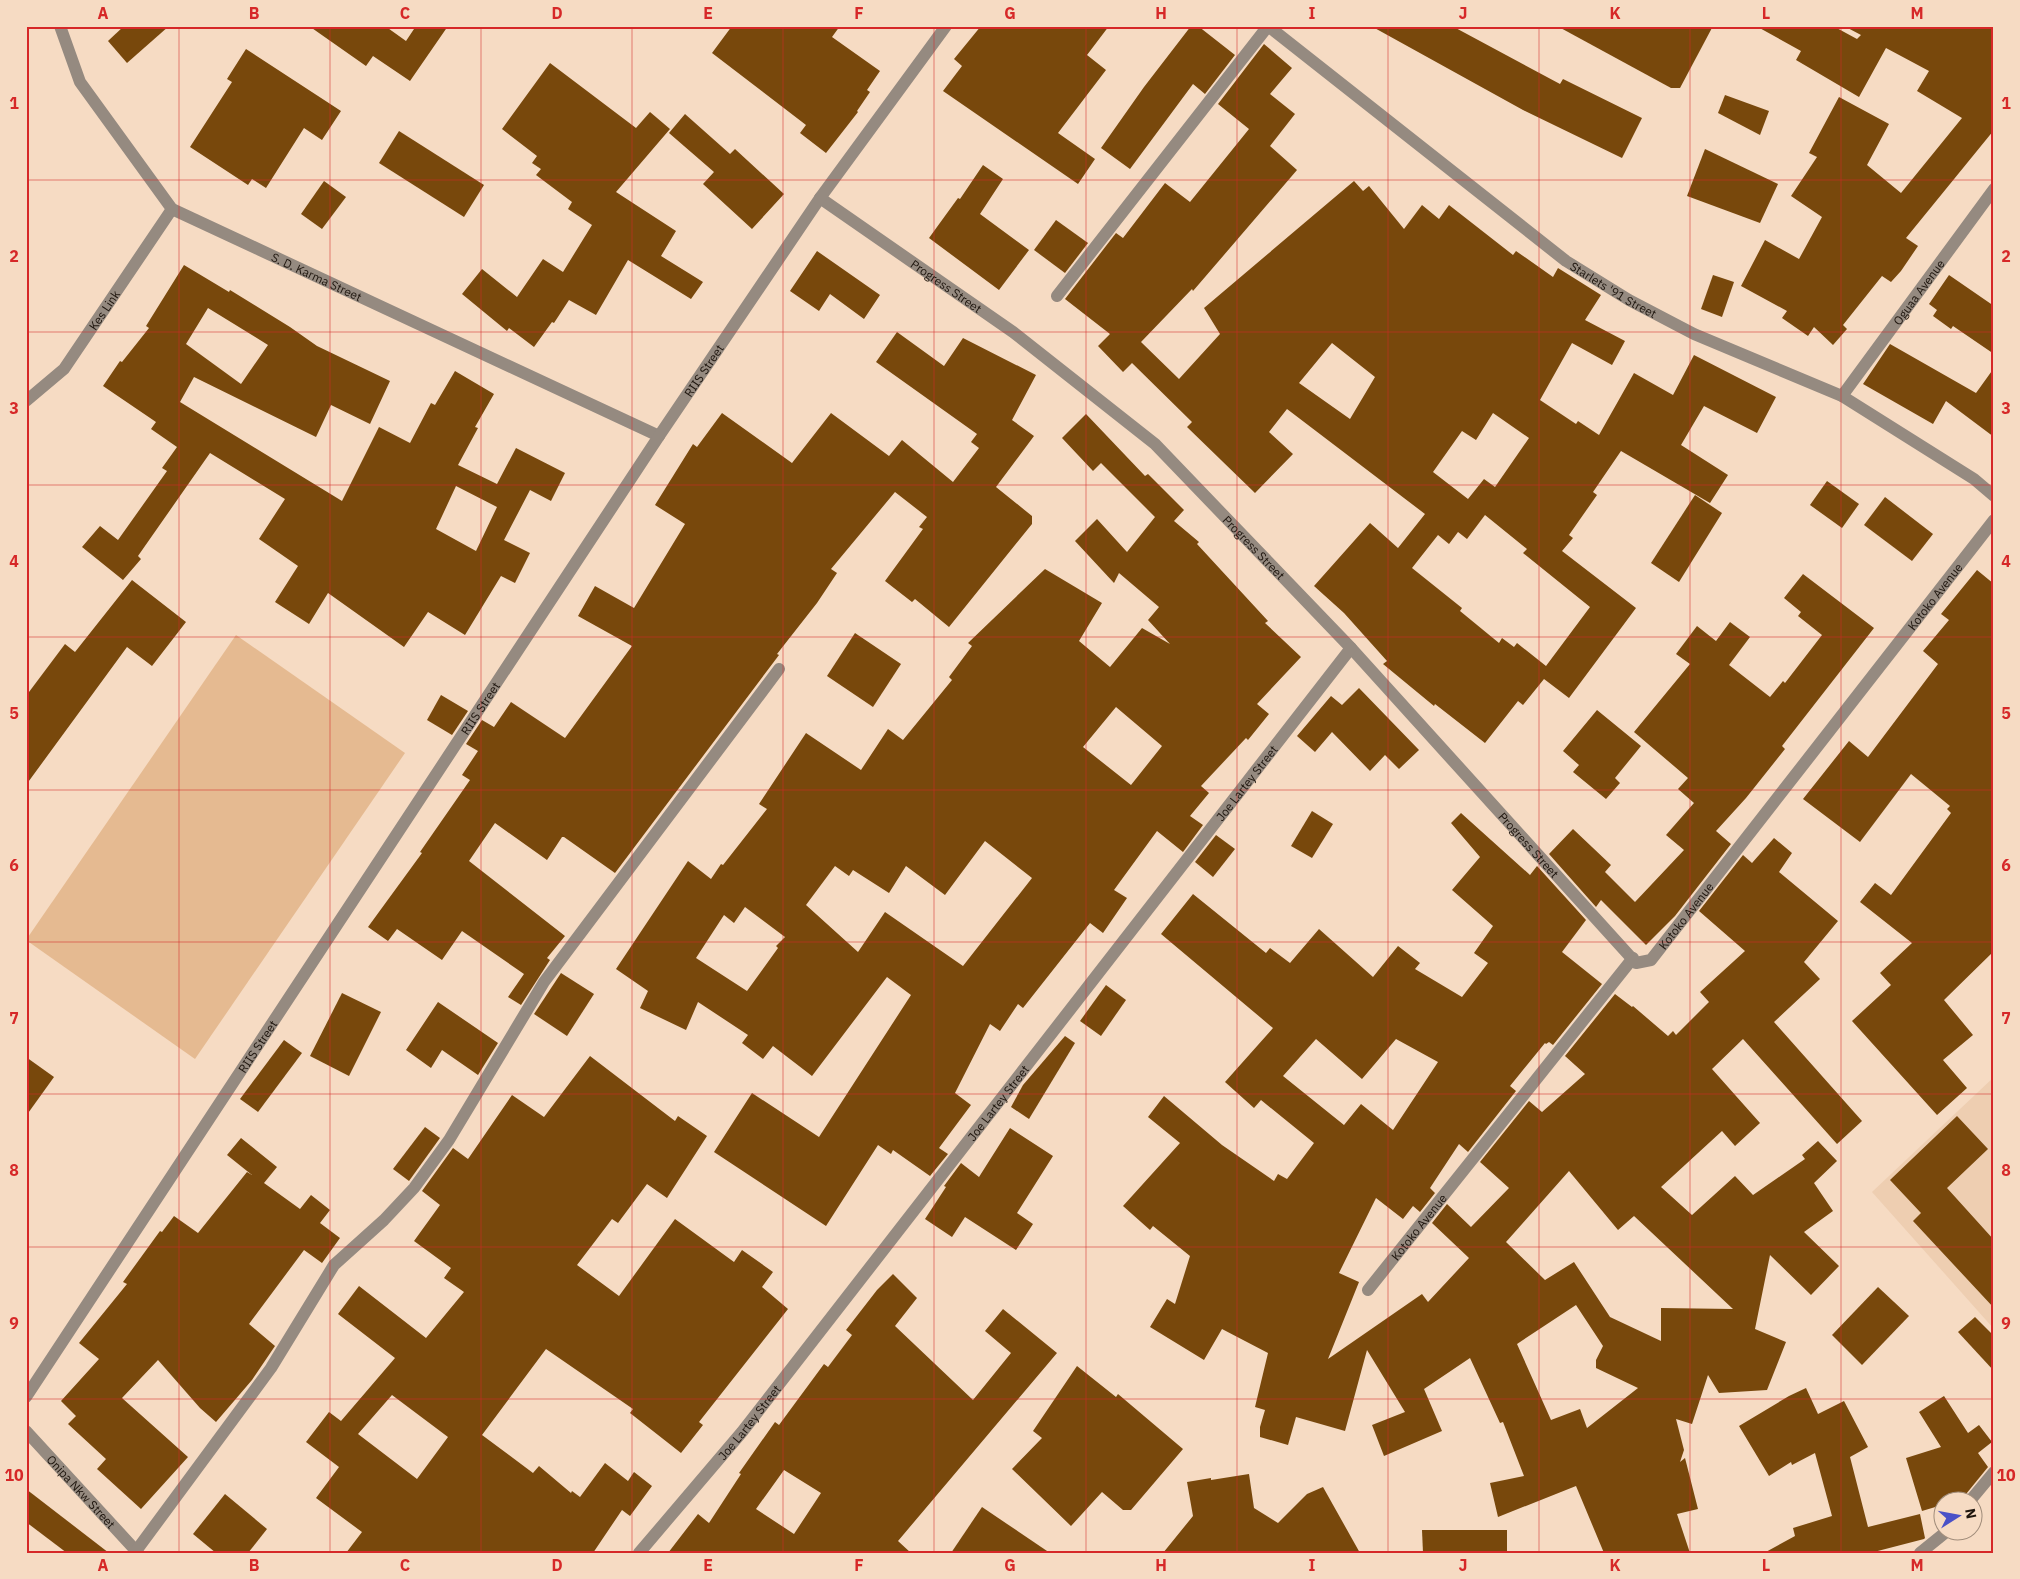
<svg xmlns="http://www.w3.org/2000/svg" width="2020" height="1579" viewBox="0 0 2020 1579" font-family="'IBM Plex Sans',sans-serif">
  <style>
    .built { fill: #eeceb1 }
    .green { fill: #e5ba91 }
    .building { fill: #78480c; fill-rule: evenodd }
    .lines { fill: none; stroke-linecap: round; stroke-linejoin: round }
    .lane { stroke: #958a80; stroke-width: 12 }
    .street { stroke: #958a80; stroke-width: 12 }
    .grid { fill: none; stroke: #d62828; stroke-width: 1; stroke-opacity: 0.55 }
    .labels { text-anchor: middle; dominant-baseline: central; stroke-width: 5; stroke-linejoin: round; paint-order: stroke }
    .street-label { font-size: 12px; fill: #1e150d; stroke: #f6dbc3 }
    .neatline { fill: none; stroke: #d62828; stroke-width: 2 }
    .grid-label { font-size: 16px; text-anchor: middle; font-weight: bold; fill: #d62828 }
  </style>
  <rect width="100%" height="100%" fill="#f6dbc3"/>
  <polygon class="built" points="1994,1077 1994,1329 1872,1192"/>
  <polygon class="green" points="236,635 405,753 195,1059 26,940"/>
  <g class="building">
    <polygon points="124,26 169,26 127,63 108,41"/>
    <polygon points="309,26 385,26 406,41 416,26 448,26 410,81 373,56 366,66"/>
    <polygon points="732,26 840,26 832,37 880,71 867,90 870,92 857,111 858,112 826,153 800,133 806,125 712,53"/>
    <polygon points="981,26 1109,26 1087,55 1106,70 1058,133 1095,159 1078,184 943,91 962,66 954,59"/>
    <polygon points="1191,26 1198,26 1235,55 1205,94 1193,84 1130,169 1101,148 1144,87"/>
    <polygon points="1371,26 1452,26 1560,84 1563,79 1642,118 1622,158 1523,110"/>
    <polygon points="1557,26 1713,26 1680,88 1671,88"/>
    <polygon points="1756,26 1833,26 1857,39 1861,35 1844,26 1994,26 1994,130 1906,238 1918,246 1901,271 1891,282 1882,276 1843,325 1847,329 1833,345 1814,327 1808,336 1782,318 1787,311 1741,286 1765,240 1799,259 1822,217 1791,196 1817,157 1809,153 1839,97 1889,124 1867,165 1901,193 1962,118 1917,91 1929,71 1886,48 1859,97 1796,60 1801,51"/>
    <path d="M 1264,44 L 1292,68 L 1270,94 L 1295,114 L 1270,146 L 1297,170 L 1193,291 L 1192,289 L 1141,342 L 1179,379 L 1220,334 L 1204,308 L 1354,181 L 1363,191 L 1369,186 L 1404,229 L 1422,205 L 1439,219 L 1449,205 L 1513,255 L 1516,251 L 1553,277 L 1558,268 L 1601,295 L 1585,320 L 1625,341 L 1612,365 L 1572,343 L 1540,400 L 1576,424 L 1578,421 L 1599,435 L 1634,373 L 1673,395 L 1694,355 L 1776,397 L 1757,433 L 1704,406 L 1681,445 L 1728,475 L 1710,503 L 1621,451 L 1593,492 L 1597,495 L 1569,535 L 1573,538 L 1562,551 L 1636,608 L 1569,698 L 1544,679 L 1523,705 L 1518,701 L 1485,743 L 1435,704 L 1434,706 L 1383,664 L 1387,661 L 1344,613 L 1314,586 L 1370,523 L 1398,548 L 1425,514 L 1287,409 L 1269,432 L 1293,454 L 1255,493 L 1187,427 L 1192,422 L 1132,363 L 1123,372 L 1098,346 L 1110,334 L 1065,299 L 1116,233 L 1123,238 L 1165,183 L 1190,202 L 1249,129 L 1218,104 ZM 1332,343 L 1375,377 L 1350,419 L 1299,383 ZM 1493,413 L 1529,438 L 1495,487 L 1484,479 L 1468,499 L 1433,472 L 1462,431 L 1476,440 ZM 1485,515 L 1527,549 L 1523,553 L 1590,607 L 1546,666 L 1517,643 L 1514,647 L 1502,638 L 1499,643 L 1460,611 L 1462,608 L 1412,568 L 1438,535 L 1449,544 L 1458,532 L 1467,539 Z"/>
    <polygon points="246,49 341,111 322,140 304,128 266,188 252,179 248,185 190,147 232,82 227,79"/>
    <polygon points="550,63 636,128 650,112 670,129 616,192 676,231 661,256 703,282 691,299 628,260 596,315 569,300 554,323 552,322 534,347 509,328 507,331 462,294 482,269 517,297 543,259 563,272 592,225 568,209 572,202 536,175 541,169 532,163 537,156 502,129"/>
    <polygon points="1725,95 1769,111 1760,135 1718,113"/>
    <polygon points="685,114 730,154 735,149 784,194 752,229 703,184 714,172 669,133"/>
    <polygon points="399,131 484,185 464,217 379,163"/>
    <polygon points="1705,149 1778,184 1760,223 1687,196"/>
    <polygon points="983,165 1003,179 980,214 1029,250 999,290 929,238 958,198 960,199"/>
    <polygon points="324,181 346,197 322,229 301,214"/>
    <polygon points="1056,220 1088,243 1065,273 1034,250"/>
    <polygon points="817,251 880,295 864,319 830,294 819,311 790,291"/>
    <path d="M 184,265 L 229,292 L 230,290 L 290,327 L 317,346 L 390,381 L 370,424 L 331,405 L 316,437 L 194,377 L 180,402 L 342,501 L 379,427 L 410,443 L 431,403 L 435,405 L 455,371 L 494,394 L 475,427 L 478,428 L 458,465 L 497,484 L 516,448 L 565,473 L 551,501 L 530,490 L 504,540 L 530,553 L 515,583 L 501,576 L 465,635 L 428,612 L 404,647 L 328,593 L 309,624 L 275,602 L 298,566 L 259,539 L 285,499 L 210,453 L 138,556 L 141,559 L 123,580 L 82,547 L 100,526 L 118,540 L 167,471 L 162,468 L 177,447 L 151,429 L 156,422 L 103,386 L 120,361 L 122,362 L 149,328 L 146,326 ZM 208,308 L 268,345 L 241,384 L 186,344 ZM 456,486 L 497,507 L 476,551 L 436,529 Z"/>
    <polygon points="1713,275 1734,282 1722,317 1701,309"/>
    <polygon points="1949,275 1994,306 1994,354 1953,326 1951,329 1933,316 1937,310 1929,304"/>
    <polygon points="897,332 944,366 963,338 1036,375 1012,420 1034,436 996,487 1032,516 1032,524 949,627 915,599 912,602 885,581 923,529 919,527 927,517 895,492 831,569 837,573 817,603 777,654 779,655 773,663 615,873 564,837 562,837 547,860 495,823 469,861 565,936 547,958 550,960 521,1005 508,997 524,974 462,931 442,960 397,929 388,941 368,927 422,853 420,852 470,780 462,775 478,751 466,744 482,720 494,727 511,702 565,738 632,646 578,616 595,586 634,608 685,524 655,505 693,444 697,447 722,413 792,463 831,413 889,456 902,440 953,482 979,448 971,442 977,434 876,362"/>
    <polygon points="1890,344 1976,393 1994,368 1994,437 1946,401 1933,424 1863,384"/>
    <path d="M 1086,414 L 1145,476 L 1148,474 L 1184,510 L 1174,521 L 1199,542 L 1197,544 L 1268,621 L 1265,623 L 1301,657 L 1257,704 L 1269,714 L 1248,740 L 1246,738 L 1201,786 L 1209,793 L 1190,816 L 1203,825 L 1183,852 L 1157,831 L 1114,890 L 1127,898 L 1103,933 L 1090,923 L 1023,1008 L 1018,1004 L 1000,1031 L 990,1024 L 955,1093 L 971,1105 L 939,1148 L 948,1154 L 930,1176 L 893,1150 L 891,1154 L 878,1145 L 826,1226 L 714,1152 L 752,1093 L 819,1137 L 911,995 L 887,977 L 812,1076 L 773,1046 L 763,1059 L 742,1043 L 748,1035 L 698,1002 L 686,1030 L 640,1008 L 648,991 L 616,969 L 688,861 L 711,879 L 721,864 L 723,865 L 767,809 L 759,804 L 806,733 L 861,770 L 888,729 L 903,740 L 952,680 L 949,677 L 972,646 L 968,643 L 1045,569 L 1102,603 L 1079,641 L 1110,667 L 1142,628 L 1170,644 L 1148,620 L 1159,607 L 1119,573 L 1114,583 L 1075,541 L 1097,519 L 1127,552 L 1155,517 L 1101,463 L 1093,471 L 1062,438 ZM 1116,707 L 1162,746 L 1131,785 L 1083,747 ZM 985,841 L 1032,878 L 963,966 L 885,912 L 858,952 L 806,905 L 835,866 L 849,876 L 853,870 L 889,893 L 906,866 L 945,895 ZM 745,907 L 785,937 L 776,946 L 778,948 L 747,991 L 696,958 L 724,915 L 734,923 Z"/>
    <polygon points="1827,481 1859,504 1842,528 1810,505"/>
    <polygon points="1695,495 1722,513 1679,582 1651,563"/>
    <polygon points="1885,497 1933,534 1912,561 1864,525"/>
    <polygon points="1977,570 1994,584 1994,951 1944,1000 1973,1035 1943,1060 1967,1088 1937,1115 1852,1021 1891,985 1880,973 1912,943 1860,902 1875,883 1891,895 1951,813 1947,809 1950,806 1911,774 1860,842 1803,799 1849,741 1868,757 1938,664 1923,651 1949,620 1941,614"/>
    <polygon points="1803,574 1874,628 1782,746 1785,749 1746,798 1716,831 1731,844 1675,916 1646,945 1601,900 1596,907 1549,854 1573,829 1611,865 1605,872 1635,902 1684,850 1666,835 1694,803 1678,789 1688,778 1634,732 1690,664 1676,654 1697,626 1716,641 1730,622 1750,637 1729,665 1770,697 1783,681 1785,683 1822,635 1798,616 1801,612 1784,598"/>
    <polygon points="132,580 186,622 152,666 127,647 26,785 26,696 65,644 75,652"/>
    <polygon points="855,633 901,664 873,707 827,676"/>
    <polygon points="1359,688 1419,750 1399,769 1385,755 1370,771 1332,732 1315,752 1297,736 1331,696 1342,705"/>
    <polygon points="441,695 468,711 452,735 427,720"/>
    <polygon points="1597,710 1641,746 1615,778 1620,783 1606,799 1573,772 1579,765 1563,751"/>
    <polygon points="1312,811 1333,824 1312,858 1291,846"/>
    <path d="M 1461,813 L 1530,875 L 1537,866 L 1586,920 L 1562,952 L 1602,984 L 1553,1045 L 1549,1042 L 1546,1044 L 1545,1043 L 1510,1086 L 1516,1091 L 1468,1152 L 1459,1144 L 1430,1188 L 1435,1193 L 1420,1212 L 1413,1206 L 1403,1219 L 1376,1198 L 1339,1273 L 1359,1282 L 1328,1359 L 1422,1294 L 1428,1302 L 1469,1258 L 1432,1223 L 1447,1204 L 1471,1227 L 1509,1188 L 1480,1162 L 1529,1101 L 1542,1112 L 1585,1074 L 1565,1056 L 1615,994 L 1632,1007 L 1633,1006 L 1668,1036 L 1673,1031 L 1676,1035 L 1709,1002 L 1700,992 L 1745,951 L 1699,911 L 1743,855 L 1752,863 L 1774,838 L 1792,853 L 1779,872 L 1838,921 L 1804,962 L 1820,979 L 1774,1022 L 1862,1121 L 1837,1144 L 1743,1039 L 1712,1069 L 1760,1123 L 1735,1146 L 1722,1131 L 1661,1187 L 1692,1215 L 1735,1176 L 1753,1195 L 1805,1159 L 1802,1155 L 1818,1141 L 1837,1161 L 1814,1183 L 1833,1211 L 1804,1232 L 1839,1266 L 1811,1295 L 1770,1255 L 1755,1329 L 1786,1342 L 1767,1390 L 1719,1393 L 1708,1375 L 1692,1424 L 1676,1419 L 1684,1450 L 1680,1462 L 1685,1458 L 1698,1509 L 1677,1514 L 1690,1553 L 1604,1553 L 1576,1486 L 1498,1517 L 1490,1483 L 1524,1476 L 1503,1422 L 1500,1423 L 1470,1358 L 1424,1389 L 1442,1431 L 1384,1456 L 1372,1425 L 1405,1412 L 1367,1350 L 1345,1431 L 1296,1417 L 1288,1445 L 1260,1437 L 1260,1427 L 1265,1410 L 1255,1407 L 1268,1353 L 1222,1329 L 1204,1360 L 1150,1327 L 1167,1299 L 1175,1304 L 1190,1256 L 1153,1226 L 1150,1230 L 1123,1206 L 1180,1143 L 1148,1117 L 1164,1096 L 1222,1145 L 1274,1181 L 1278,1174 L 1287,1179 L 1314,1143 L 1261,1100 L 1254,1108 L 1225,1082 L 1273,1028 L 1161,934 L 1193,894 L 1266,953 L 1270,948 L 1290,963 L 1319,929 L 1373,977 L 1398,946 L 1420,963 L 1415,969 L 1462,997 L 1488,963 L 1474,953 L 1493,926 L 1452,890 L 1480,857 L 1451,823 ZM 1316,1039 L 1362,1079 L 1396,1039 L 1438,1062 L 1393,1130 L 1361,1104 L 1344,1125 L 1283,1076 ZM 1569,1171 L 1618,1230 L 1634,1216 L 1733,1309 L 1661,1308 L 1661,1341 L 1610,1317 L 1574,1262 L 1545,1280 L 1506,1242 ZM 1576,1305 L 1603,1346 L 1596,1360 L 1596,1368 L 1638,1388 L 1587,1428 L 1580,1409 L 1551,1420 L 1517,1344 Z"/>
    <polygon points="1216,835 1235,849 1213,877 1195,862"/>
    <polygon points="561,973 594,994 567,1036 534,1014"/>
    <polygon points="1106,985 1126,1000 1101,1036 1080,1021"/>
    <polygon points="342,993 381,1012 349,1076 310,1056"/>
    <polygon points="438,1002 498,1043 478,1075 442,1050 431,1068 406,1050"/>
    <polygon points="1065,1036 1075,1043 1029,1119 1011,1107 1023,1085"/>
    <polygon points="284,1040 302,1053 258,1112 240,1099"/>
    <path d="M 590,1056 L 675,1121 L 678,1116 L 707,1136 L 667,1198 L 647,1184 L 618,1223 L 612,1219 L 577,1265 L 619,1296 L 675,1219 L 734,1262 L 742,1250 L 773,1272 L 762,1287 L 788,1309 L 699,1422 L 703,1425 L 681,1453 L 630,1413 L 633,1409 L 546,1349 L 482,1435 L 533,1473 L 539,1466 L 571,1493 L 572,1491 L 580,1497 L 605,1463 L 628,1481 L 634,1472 L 652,1486 L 630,1516 L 622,1510 L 593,1553 L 346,1553 L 362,1532 L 316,1498 L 339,1467 L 306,1442 L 329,1412 L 341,1421 L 395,1358 L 338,1314 L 359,1286 L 426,1338 L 464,1292 L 444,1278 L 451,1268 L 414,1241 L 440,1205 L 422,1191 L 453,1148 L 468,1159 L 512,1095 L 544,1117 ZM 392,1395 L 448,1437 L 417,1479 L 358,1434 Z"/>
    <polygon points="26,1057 54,1077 26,1116"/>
    <polygon points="1957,1116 1988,1149 1947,1188 1994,1240 1994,1308 1913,1221 1921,1213 1890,1180"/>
    <polygon points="425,1127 440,1138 409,1181 393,1169"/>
    <polygon points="1010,1128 1053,1156 1017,1213 1033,1224 1016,1250 965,1217 952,1237 925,1219 946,1187 944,1186 961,1163 979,1177"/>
    <polygon points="241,1138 277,1167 264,1183 300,1209 311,1195 330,1210 320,1223 340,1238 322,1263 304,1250 249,1324 275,1346 252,1380 216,1422 200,1408 158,1360 122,1398 188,1457 141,1509 97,1469 106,1459 68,1424 76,1416 61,1401 99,1359 79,1343 127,1284 123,1282 160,1231 162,1232 174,1216 198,1233 247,1172 252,1175 227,1155"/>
    <path d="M 893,1274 L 917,1298 L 895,1326 L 973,1400 L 1011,1353 L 985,1331 L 1003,1309 L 1057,1353 L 898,1541 L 911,1553 L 668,1553 L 698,1514 L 709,1523 L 741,1474 L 739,1473 L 775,1422 L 779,1425 L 824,1364 L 828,1367 L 852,1335 L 846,1330 L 877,1290 ZM 784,1470 L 821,1493 L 794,1534 L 756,1509 Z"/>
    <polygon points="1878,1287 1909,1316 1862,1365 1832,1335"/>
    <polygon points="1975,1317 1994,1336 1994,1371 1958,1332"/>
    <polygon points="1077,1366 1116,1397 1118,1394 1183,1449 1131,1510 1123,1510 1102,1492 1071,1526 1012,1469 1042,1438 1033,1431"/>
    <polygon points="1806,1388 1818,1414 1844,1401 1868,1447 1850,1457 1868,1527 1920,1514 1925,1538 1924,1539 1870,1553 1764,1553 1795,1536 1793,1528 1832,1516 1815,1453 1792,1465 1791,1462 1769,1476 1739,1426 1789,1396"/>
    <polygon points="1944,1396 1968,1433 1979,1425 1992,1442 1978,1453 1988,1467 1962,1499 1953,1502 1942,1502 1942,1505 1922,1511 1906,1458 1941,1447 1919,1412"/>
    <polygon points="1249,1474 1254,1508 1278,1523 1307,1494 1323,1487 1360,1553 1163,1553 1193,1516 1187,1482 1211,1478 1211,1480"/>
    <polygon points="26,1489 109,1553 67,1553 26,1522"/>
    <polygon points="225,1494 267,1529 248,1553 216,1553 193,1534"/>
    <polygon points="982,1507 1050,1553 951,1553"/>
    <polygon points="1422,1530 1507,1530 1507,1553 1423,1553"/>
  </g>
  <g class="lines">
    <polyline class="lane" points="1057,296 1268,26"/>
    <g class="street">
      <path id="s1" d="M 60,26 L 80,82 L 172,209 L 659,436"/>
      <path id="s2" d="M 1268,26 L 1566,261 L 1629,300 L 1694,334 L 1842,396 L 1974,479 L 1994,496"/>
      <path id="s3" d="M 820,198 L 1013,332 L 1155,444 L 1351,648 L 1636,963 L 1651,960 L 1994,520"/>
      <path id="s4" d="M 1842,396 L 1994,189"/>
      <path id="s5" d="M 26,401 L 64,369 L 172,209"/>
      <path id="s6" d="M 1368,1290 L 1633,958"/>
      <path id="s7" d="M 26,1397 L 659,436 L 820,198 L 946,26"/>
      <path id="s8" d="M 26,1431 L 138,1553"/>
      <polyline points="1969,1502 1994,1472"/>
      <polyline points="136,1551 271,1368 334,1265 384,1220 414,1188 449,1140 544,982 779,669"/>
      <path id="s9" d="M 639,1553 L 742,1432 L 1351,648"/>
      <polyline points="1920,1553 1946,1532"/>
    </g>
  </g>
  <path class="grid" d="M 179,26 L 179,1553M 330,26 L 330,1553M 481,26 L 481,1553M 632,26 L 632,1553M 783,26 L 783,1553M 934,26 L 934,1553M 1086,26 L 1086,1553M 1237,26 L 1237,1553M 1388,26 L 1388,1553M 1539,26 L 1539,1553M 1690,26 L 1690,1553M 1841,26 L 1841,1553M 26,180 L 1994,180M 26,332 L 1994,332M 26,485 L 1994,485M 26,637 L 1994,637M 26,790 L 1994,790M 26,942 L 1994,942M 26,1094 L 1994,1094M 26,1247 L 1994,1247M 26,1399 L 1994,1399"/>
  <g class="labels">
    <g class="street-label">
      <text stroke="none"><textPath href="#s1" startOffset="376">S. D. Karma Street</textPath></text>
      <text stroke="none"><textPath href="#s3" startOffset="154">Progress Street</textPath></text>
      <text stroke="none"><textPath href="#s2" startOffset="435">Starlets '91 Street</textPath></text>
      <text stroke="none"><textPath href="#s4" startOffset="129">Oguaa Avenue</textPath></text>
      <text stroke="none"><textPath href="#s5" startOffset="121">Kes Link</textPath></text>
      <text stroke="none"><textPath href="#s7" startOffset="1230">RIIS Street</textPath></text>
      <text stroke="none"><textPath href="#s3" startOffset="559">Progress Street</textPath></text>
      <text stroke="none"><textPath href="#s3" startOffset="1600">Kotoko Avenue</textPath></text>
      <text stroke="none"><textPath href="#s7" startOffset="825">RIIS Street</textPath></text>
      <text stroke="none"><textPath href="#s9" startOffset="981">Joe Lartey Street</textPath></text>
      <text stroke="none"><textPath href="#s3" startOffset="964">Progress Street</textPath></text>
      <text stroke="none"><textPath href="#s3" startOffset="1195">Kotoko Avenue</textPath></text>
      <text stroke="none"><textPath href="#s7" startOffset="420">RIIS Street</textPath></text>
      <text stroke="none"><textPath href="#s9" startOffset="576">Joe Lartey Street</textPath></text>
      <text stroke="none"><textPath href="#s6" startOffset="81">Kotoko Avenue</textPath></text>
      <text stroke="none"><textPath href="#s9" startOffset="171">Joe Lartey Street</textPath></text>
      <text stroke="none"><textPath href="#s8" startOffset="82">Onipa Nkw Street</textPath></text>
    </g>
  </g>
  <rect width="2020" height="1579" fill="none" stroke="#f6dbc3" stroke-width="55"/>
  <g transform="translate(1958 1516) rotate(79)"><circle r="24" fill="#f6dbc3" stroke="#a08c7a"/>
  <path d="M0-4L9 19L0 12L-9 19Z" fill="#4a51c7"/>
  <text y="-8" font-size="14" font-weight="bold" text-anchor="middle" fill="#1e150d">N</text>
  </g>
  <rect x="28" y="28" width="1964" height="1524" class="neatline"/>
  <g class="grid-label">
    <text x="103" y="19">A</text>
    <text x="254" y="19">B</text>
    <text x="405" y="19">C</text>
    <text x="557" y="19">D</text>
    <text x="708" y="19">E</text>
    <text x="859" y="19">F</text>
    <text x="1010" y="19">G</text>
    <text x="1161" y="19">H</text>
    <text x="1312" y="19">I</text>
    <text x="1463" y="19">J</text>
    <text x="1615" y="19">K</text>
    <text x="1766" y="19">L</text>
    <text x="1917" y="19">M</text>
    <text x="14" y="109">1</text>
    <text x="2006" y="109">1</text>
    <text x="14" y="262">2</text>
    <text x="2006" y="262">2</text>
    <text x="14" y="414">3</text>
    <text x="2006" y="414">3</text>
    <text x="14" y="567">4</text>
    <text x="2006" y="567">4</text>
    <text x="14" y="719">5</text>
    <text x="2006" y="719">5</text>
    <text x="14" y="871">6</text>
    <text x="2006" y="871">6</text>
    <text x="14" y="1024">7</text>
    <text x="2006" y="1024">7</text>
    <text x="14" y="1176">8</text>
    <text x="2006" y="1176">8</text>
    <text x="14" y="1329">9</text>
    <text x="2006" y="1329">9</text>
    <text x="14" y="1481">10</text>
    <text x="2006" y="1481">10</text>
    <text x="103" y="1571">A</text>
    <text x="254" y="1571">B</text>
    <text x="405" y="1571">C</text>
    <text x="557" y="1571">D</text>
    <text x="708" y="1571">E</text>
    <text x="859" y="1571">F</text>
    <text x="1010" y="1571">G</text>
    <text x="1161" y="1571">H</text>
    <text x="1312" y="1571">I</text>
    <text x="1463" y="1571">J</text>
    <text x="1615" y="1571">K</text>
    <text x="1766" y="1571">L</text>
    <text x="1917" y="1571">M</text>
  </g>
</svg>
